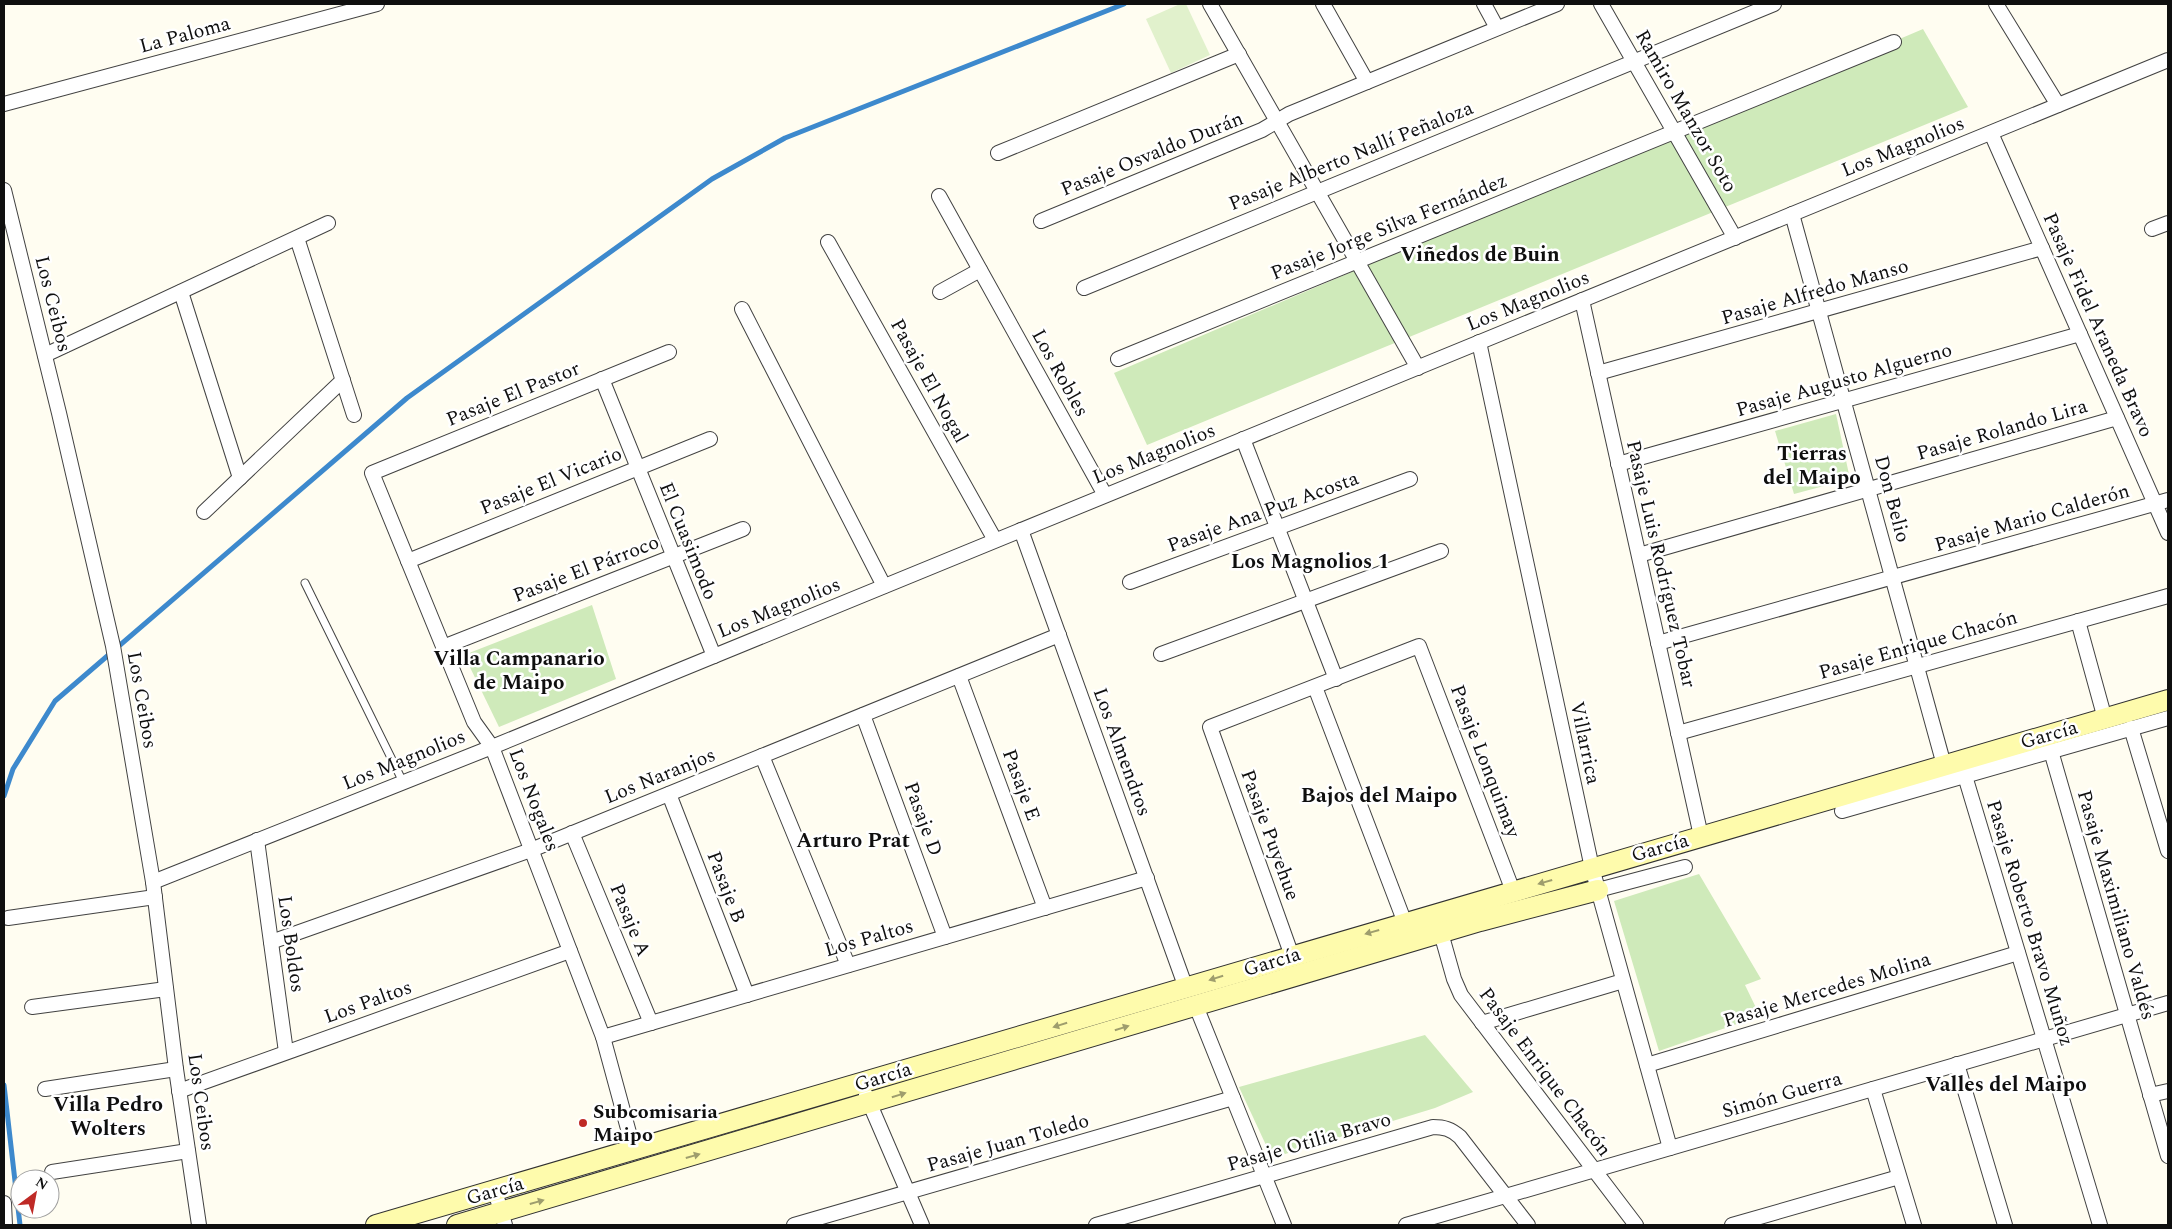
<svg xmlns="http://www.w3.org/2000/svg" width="2172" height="1229" viewBox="0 0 2172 1229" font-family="Spectral,serif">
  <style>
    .green { fill: #cfeaba }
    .pitch { fill: #e1f1cc }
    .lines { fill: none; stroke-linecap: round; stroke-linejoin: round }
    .stream { stroke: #3d89cd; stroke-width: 5 }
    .lane-casing { stroke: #424242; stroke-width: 9 }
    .street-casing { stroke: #424242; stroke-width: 16 }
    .secondary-casing { stroke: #313131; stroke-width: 22 }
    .lane { stroke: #fff; stroke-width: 7 }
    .street { stroke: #fff; stroke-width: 14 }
    .secondary { stroke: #fefbac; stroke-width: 20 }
    .oneway { fill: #9e9d6d }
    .poi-dot { fill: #bf2a26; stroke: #fff; stroke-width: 2 }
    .labels { text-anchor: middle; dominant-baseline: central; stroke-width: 5; stroke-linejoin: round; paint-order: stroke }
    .street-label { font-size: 20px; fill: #0f0f0f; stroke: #fff }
    .poi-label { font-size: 20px; font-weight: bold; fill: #0f0f0f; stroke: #fff; text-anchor: start }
    .neighbourhood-label { font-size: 21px; font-weight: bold; fill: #0f0f0f; stroke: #fff }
  </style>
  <rect width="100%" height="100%" fill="#fffdf1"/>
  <g class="green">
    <polygon points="1923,29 1968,107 1147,445 1114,373"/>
    <polygon points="1836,414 1850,479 1794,494 1775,431"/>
    <polygon points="592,605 616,679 499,727 464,655"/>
    <polygon points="1699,874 1761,979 1745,985 1760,1016 1659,1051 1614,901"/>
    <polygon points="1425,1035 1473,1092 1435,1108 1272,1158 1239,1087"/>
  </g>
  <polygon class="pitch" points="1180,4 1186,4 1210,55 1171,73 1146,19"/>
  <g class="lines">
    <g class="stream">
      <polyline points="4,796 13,769 55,701 407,398 712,179 785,138 1124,4"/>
      <polyline points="4,1085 20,1225"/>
    </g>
    <defs>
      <polyline id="lane" points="305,583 403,782"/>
      <g id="street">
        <polyline points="1210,4 1418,368"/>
        <polyline points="1323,4 1367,82"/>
        <polyline points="1484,4 1497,28"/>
        <polyline points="1601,4 1735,238"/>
        <polyline points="1996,4 2058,105"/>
        <polyline points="4,104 377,4"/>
        <polyline points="1991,133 2168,533"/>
        <polyline points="998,153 1239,54"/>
        <polyline points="4,190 59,413 113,646 153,882 176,1069 199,1225"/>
        <polyline points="939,196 1105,495"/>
        <polyline points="1792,214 1944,765"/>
        <polyline points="1041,221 1262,130 1289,114 1557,4"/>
        <polyline points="2152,229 2168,223"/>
        <polyline points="297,238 354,415"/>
        <polyline points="828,242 995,540"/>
        <polyline points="1084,288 1774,4"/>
        <polyline points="181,292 240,478"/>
        <polyline points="940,292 980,270"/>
        <polyline points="1582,300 1701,836"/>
        <polyline points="742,309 884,586"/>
        <polyline points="1479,342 1592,868 1670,1148"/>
        <polyline points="45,355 328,223"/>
        <polyline points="1118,359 1894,42"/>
        <polyline points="1598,373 2042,248"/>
        <polyline points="602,379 714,656"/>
        <polyline points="1243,439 1336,679"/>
        <polyline points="1618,464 2080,334"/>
        <polyline points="204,512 343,380"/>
        <polyline points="1021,530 1186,988"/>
        <polyline points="1639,555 2117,418"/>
        <polyline points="408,561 710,439"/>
        <polyline points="1130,582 1410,479"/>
        <polyline points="2078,621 2105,719"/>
        <polyline points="1658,643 2168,500"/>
        <polyline points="443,647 743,529"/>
        <polyline points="1161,654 1441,551"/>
        <polyline points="959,676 1045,908"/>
        <polyline points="1315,687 1405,923"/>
        <polyline points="863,715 945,937"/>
        <polyline points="2131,728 2168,851"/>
        <polyline points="1678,733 2168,596"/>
        <polyline points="2051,751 2168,1156"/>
        <polyline points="762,756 848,965"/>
        <polyline points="1965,776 2100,1225"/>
        <polyline points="669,794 747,995"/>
        <polyline points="1842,811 2168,718"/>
        <polyline points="572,833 651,1023"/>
        <polyline points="257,840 286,1052"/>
        <polyline points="153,882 492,747 2168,60"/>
        <polyline points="1598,890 1685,867"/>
        <polyline points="8,918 155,897"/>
        <polyline points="1441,933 1454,979 1461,995 1636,1225"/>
        <polyline points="271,942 531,850 1059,635"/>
        <polyline points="1292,956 1210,727 1419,646 1513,891"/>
        <polyline points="1196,1006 1284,1225"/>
        <polyline points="32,1007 166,989"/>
        <polyline points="1482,1023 1623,981"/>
        <polyline points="603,1037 1147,878"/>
        <polyline points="1957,1064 2005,1225"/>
        <polyline points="1647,1065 2018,953"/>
        <polyline points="45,1089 176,1069"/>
        <polyline points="1873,1089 1914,1225"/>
        <polyline points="179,1091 570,951"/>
        <polyline points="866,1095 922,1225"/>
        <polyline points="2150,1095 2168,1091"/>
        <polyline points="634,1151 603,1037 492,747 474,722 372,473 669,352"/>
        <polyline points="52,1172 188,1151"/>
        <polyline points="495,1191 505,1225"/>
        <polyline points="4,1203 5,1225"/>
        <polyline points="794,1225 1233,1098"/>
        <path d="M 1096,1225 L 1433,1127 C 1444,1127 1451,1129 1460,1137 L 1528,1225"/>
        <polyline points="1406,1225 2168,1003"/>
        <polyline points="1732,1225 1899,1177"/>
      </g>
      <g id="secondary">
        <polyline points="376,1225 2168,700"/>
        <polyline points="457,1225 1480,921 1598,890"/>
      </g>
    </defs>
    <use href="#lane" class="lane-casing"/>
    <use href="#street" class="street-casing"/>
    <use href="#secondary" class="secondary-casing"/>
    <use href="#lane" class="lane"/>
    <use href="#street" class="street"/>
    <use href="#secondary" class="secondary"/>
  </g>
  <defs><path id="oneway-solid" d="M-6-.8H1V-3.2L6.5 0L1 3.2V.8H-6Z" transform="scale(1.25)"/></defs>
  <g class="oneway">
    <use href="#oneway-solid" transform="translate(1545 882) rotate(164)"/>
    <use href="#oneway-solid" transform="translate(1372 932) rotate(164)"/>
    <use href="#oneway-solid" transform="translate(1216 978) rotate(163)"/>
    <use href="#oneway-solid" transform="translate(1060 1025) rotate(163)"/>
    <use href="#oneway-solid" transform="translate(1122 1028) rotate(-17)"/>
    <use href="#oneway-solid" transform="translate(899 1095) rotate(-17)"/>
    <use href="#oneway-solid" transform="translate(693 1156) rotate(-16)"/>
    <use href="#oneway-solid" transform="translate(537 1202) rotate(-16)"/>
  </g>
  <circle class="poi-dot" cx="583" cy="1123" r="5"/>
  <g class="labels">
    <g class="street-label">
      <text transform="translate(185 35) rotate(-15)">La Paloma</text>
      <text transform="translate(1686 111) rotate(60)">Ramiro Manzor Soto</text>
      <text transform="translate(1903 147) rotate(-22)">Los Magnolios</text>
      <text transform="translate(1152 154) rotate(-22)">Pasaje Osvaldo Durán</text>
      <text transform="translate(1351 156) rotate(-22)">Pasaje Alberto Nallí Peñaloza</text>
      <text transform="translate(1389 227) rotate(-22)">Pasaje Jorge Silva Fernández</text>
      <text transform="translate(1815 292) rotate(-16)">Pasaje Alfredo Manso</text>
      <text transform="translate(1528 301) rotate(-22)">Los Magnolios</text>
      <text transform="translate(53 304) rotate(76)">Los Ceibos</text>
      <text transform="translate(2098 325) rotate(66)">Pasaje Fidel Araneda Bravo</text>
      <text transform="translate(1060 373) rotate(61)">Los Robles</text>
      <text transform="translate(1844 380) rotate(-16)">Pasaje Augusto Alguerno</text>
      <text transform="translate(929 381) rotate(61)">Pasaje El Nogal</text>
      <text transform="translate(513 394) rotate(-22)">Pasaje El Pastor</text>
      <text transform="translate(2002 430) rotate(-16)">Pasaje Rolando Lira</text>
      <text transform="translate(1154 454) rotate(-22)">Los Magnolios</text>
      <text transform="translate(551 481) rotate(-22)">Pasaje El Vicario</text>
      <text transform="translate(1892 499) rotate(75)">Don Belio</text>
      <text transform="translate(1263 512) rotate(-20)">Pasaje Ana Puz Acosta</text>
      <text transform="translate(2032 518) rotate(-16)">Pasaje Mario Calderón</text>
      <text transform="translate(688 541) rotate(68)">El Cuasimodo</text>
      <text transform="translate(1661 564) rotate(77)">Pasaje Luis Rodríguez Tobar</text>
      <text transform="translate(586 569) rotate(-21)">Pasaje El Párroco</text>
      <text transform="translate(779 608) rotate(-22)">Los Magnolios</text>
      <text transform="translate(1918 645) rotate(-16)">Pasaje Enrique Chacón</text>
      <text transform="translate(142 700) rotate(80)">Los Ceibos</text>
      <text transform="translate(2049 735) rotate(-16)">García</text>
      <text transform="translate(1585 743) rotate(78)">Villarrica</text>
      <text transform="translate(1122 752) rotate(70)">Los Almendros</text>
      <text transform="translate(404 760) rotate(-22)">Los Magnolios</text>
      <text transform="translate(1485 761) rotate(69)">Pasaje Lonquimay</text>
      <text transform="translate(660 776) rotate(-22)">Los Naranjos</text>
      <text transform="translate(1021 785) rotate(70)">Pasaje E</text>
      <text transform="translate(534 800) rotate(69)">Los Nogales</text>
      <text transform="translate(923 819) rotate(70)">Pasaje D</text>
      <text transform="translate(1270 835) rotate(70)">Pasaje Puyehue</text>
      <text transform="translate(1660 848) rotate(-16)">García</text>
      <text transform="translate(726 887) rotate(69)">Pasaje B</text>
      <text transform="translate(2116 905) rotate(74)">Pasaje Maximiliano Valdés</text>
      <text transform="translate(630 920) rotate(68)">Pasaje A</text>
      <text transform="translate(2030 923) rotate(73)">Pasaje Roberto Bravo Muñoz</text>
      <text transform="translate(869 938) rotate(-16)">Los Paltos</text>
      <text transform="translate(291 944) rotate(82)">Los Boldos</text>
      <text transform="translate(1272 962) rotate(-17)">García</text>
      <text transform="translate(1827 990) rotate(-17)">Pasaje Mercedes Molina</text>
      <text transform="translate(368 1002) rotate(-20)">Los Paltos</text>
      <text transform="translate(1545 1072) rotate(53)">Pasaje Enrique Chacón</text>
      <text transform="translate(883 1077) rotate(-17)">García</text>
      <text transform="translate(1782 1095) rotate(-16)">Simón Guerra</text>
      <text transform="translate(201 1102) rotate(82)">Los Ceibos</text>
      <text transform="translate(1309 1142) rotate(-16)">Pasaje Otilia Bravo</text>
      <text transform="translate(1008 1143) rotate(-16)">Pasaje Juan Toledo</text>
      <text transform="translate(495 1191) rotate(-16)">García</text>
    </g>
    <g class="poi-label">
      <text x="593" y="1112">Subcomisaria<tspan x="593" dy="23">Maipo</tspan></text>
    </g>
    <g class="neighbourhood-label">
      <text x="1480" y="255">Viñedos de Buin</text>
      <text x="1812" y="454">Tierras<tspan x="1812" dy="24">del Maipo</tspan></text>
      <text x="1310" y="562">Los Magnolios 1</text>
      <text x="519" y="659">Villa Campanario<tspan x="519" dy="24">de Maipo</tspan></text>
      <text x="1379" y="796">Bajos del Maipo</text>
      <text x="853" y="841">Arturo Prat</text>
      <text x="2006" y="1085">Valles del Maipo</text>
      <text x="108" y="1105">Villa Pedro<tspan x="108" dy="24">Wolters</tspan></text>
    </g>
  </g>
  <rect width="2172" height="1229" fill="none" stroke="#0f0f0f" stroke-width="10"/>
  <g transform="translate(35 1194) rotate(32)"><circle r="24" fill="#ffffff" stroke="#9f9f9f"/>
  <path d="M0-4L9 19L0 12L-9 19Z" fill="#bf2a26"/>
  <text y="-8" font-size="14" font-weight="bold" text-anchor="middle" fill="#0f0f0f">N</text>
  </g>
</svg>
